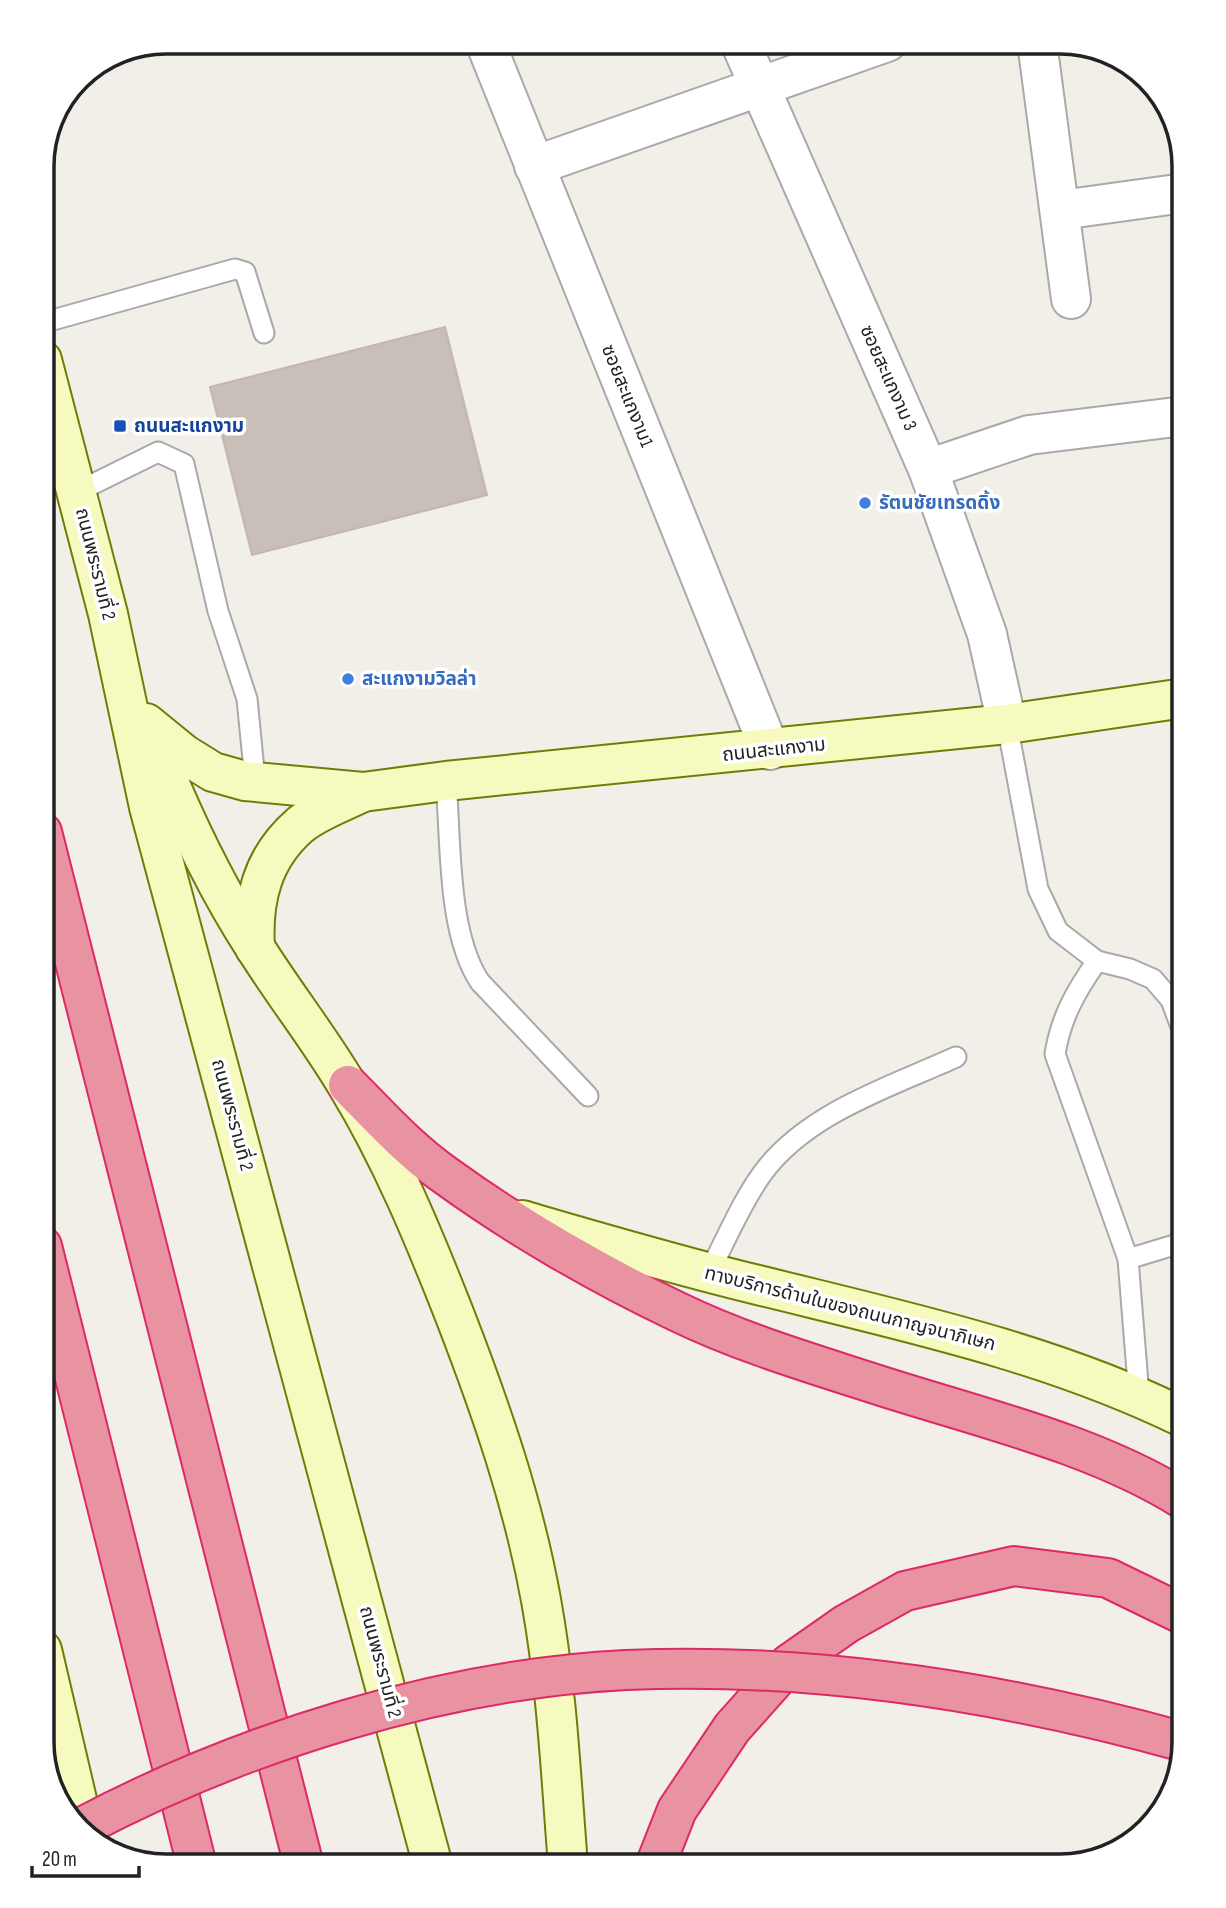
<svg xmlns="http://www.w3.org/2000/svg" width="1226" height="1908" viewBox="0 0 1226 1908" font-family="'Sofia Sans Condensed','Noto Sans Thai',sans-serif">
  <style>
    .building { fill: #c7bfb8; stroke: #c4b6ab; stroke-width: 2 }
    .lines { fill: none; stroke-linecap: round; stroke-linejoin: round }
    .lane-casing { stroke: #a9a9a9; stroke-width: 23 }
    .street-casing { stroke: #a9a9a9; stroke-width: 42 }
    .secondary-casing { stroke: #707d05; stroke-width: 42 }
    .highway-casing { stroke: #dc2a67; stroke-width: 42 }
    .lane { stroke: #fff; stroke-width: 19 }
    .street { stroke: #fff; stroke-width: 38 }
    .secondary { stroke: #f7fabf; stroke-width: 38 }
    .highway { stroke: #e892a2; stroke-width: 38 }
    .highway-bridge-casing { stroke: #dc2a67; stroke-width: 42; stroke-linecap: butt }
    .highway-bridge { stroke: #e892a2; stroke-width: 38 }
    .transit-dot { fill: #1a4fb4; stroke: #fff; stroke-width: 2.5 }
    .shop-dot { fill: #3f7fe0; stroke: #fff; stroke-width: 2.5 }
    .labels { text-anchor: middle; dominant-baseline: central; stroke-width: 7; stroke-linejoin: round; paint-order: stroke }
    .street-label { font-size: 19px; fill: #222; stroke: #fff }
    .transit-label { font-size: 19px; font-weight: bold; fill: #164399; stroke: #fff; text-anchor: start }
    .shop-label { font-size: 19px; font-weight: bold; fill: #366cbe; stroke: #fff; text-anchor: start }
    .rim { fill: none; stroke: #222; stroke-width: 3.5 }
  </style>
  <rect width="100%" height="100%" fill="#f2efe9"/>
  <polygon class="building" points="445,327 487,495 252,555 210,387"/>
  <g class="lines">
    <defs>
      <g id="lane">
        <polyline points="42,323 235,269 245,272 264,333"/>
        <polyline points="77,492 158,452 184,464 218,611 247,699 254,770"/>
        <polyline points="1007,724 1038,889 1058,931 1097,961 1130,969 1153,979 1171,1000 1184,1035"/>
        <path d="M 446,781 C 451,840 447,933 480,982 L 588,1096"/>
        <path d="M 1097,961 C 1076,991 1061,1017 1055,1054 L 1128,1259 L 1139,1396"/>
        <polyline points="1128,1259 1184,1242"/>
        <path d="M 709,1272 C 726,1240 741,1203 762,1174 C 806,1113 890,1087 956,1057"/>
      </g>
      <g id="street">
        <polyline points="485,42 770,750"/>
        <polyline points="740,42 928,469 987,634 1007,724"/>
        <polyline points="1037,42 1071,299"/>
        <polyline points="534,166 887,42"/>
        <polyline points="1061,210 1184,193"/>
        <polyline points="928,469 1029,435 1184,416"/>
      </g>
      <g id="secondary">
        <polyline points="42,360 108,614 149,807 433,1866"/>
        <polyline points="146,723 184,754 213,772 245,781 363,792 446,781 1007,724 1184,698"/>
        <path d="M 155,748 C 183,818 215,886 256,949 C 285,995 319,1038 347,1085 C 391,1157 424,1237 455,1316 C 491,1409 523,1501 541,1600 C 557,1688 561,1777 568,1866"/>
        <path d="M 255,948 C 252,900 262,858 300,825 C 317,811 343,802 363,792"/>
        <path d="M 522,1220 C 601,1243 679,1266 758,1285 C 903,1321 1049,1352 1184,1418"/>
        <polyline points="42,1650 84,1830"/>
      </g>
      <g id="highway">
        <polyline points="42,832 304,1866"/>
        <path d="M 348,1085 C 379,1116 409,1150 445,1175 C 515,1226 600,1275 678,1312 C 740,1342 807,1362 872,1383 C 973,1416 1094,1443 1184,1500"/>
        <polyline points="42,1246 197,1866"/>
        <polyline points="655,1866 677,1810 732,1728 789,1664 846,1624 905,1591 1014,1566 1108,1578 1184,1615"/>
      </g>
    </defs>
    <use href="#lane" class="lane-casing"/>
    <use href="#street" class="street-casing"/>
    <use href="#secondary" class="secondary-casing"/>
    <use href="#highway" class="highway-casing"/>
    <use href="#lane" class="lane"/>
    <use href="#street" class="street"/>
    <use href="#secondary" class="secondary"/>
    <use href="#highway" class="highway"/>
    <defs>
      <path id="highway-bridge" d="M 82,1827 C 243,1742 443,1679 626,1670 C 813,1662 1004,1692 1184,1742"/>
    </defs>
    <use href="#highway-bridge" class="highway-bridge-casing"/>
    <use href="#highway-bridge" class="highway-bridge"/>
  </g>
  <rect class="transit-dot" x="113" y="419" width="14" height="14" rx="3.5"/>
  <g class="shop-dot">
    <circle cx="865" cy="503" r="7"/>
    <circle cx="348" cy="679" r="7"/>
  </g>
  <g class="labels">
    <g class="street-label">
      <text transform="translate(888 378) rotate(66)">ซอยสะแกงาม 3</text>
      <text transform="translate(627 396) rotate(68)">ซอยสะแกงาม1</text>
      <text transform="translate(95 564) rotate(76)">ถนนพระรามที่ 2</text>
      <text transform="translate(774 750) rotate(-6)">ถนนสะแกงาม</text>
      <text transform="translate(232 1115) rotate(75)">ถนนพระรามที่ 2</text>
      <text transform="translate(850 1309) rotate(14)">ทางบริการด้านในของถนนกาญจนาภิเษก</text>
      <text transform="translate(380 1662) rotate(75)">ถนนพระรามที่ 2</text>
    </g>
    <g class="transit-label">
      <text x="134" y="426">ถนนสะแกงาม</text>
    </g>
    <g class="shop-label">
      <text x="879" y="503">รัตนชัยเทรดดิ้ง</text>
      <text x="362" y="679">สะแกงามวิลล่า</text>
    </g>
  </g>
  <path d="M0 0H1226V1908H0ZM166 54H1060A112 112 0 0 1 1172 166V1742A112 112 0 0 1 1060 1854H166A112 112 0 0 1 54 1742V166A112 112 0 0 1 166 54Z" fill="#fff" fill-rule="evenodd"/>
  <path class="rim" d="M166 54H1060A112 112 0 0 1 1172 166V1742A112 112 0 0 1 1060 1854H166A112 112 0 0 1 54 1742V166A112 112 0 0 1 166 54Z"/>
  <path d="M32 1866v10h107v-10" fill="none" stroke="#222222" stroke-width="3.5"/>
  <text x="42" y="1866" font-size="21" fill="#222222" stroke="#ffffff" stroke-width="5" paint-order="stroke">20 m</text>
</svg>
